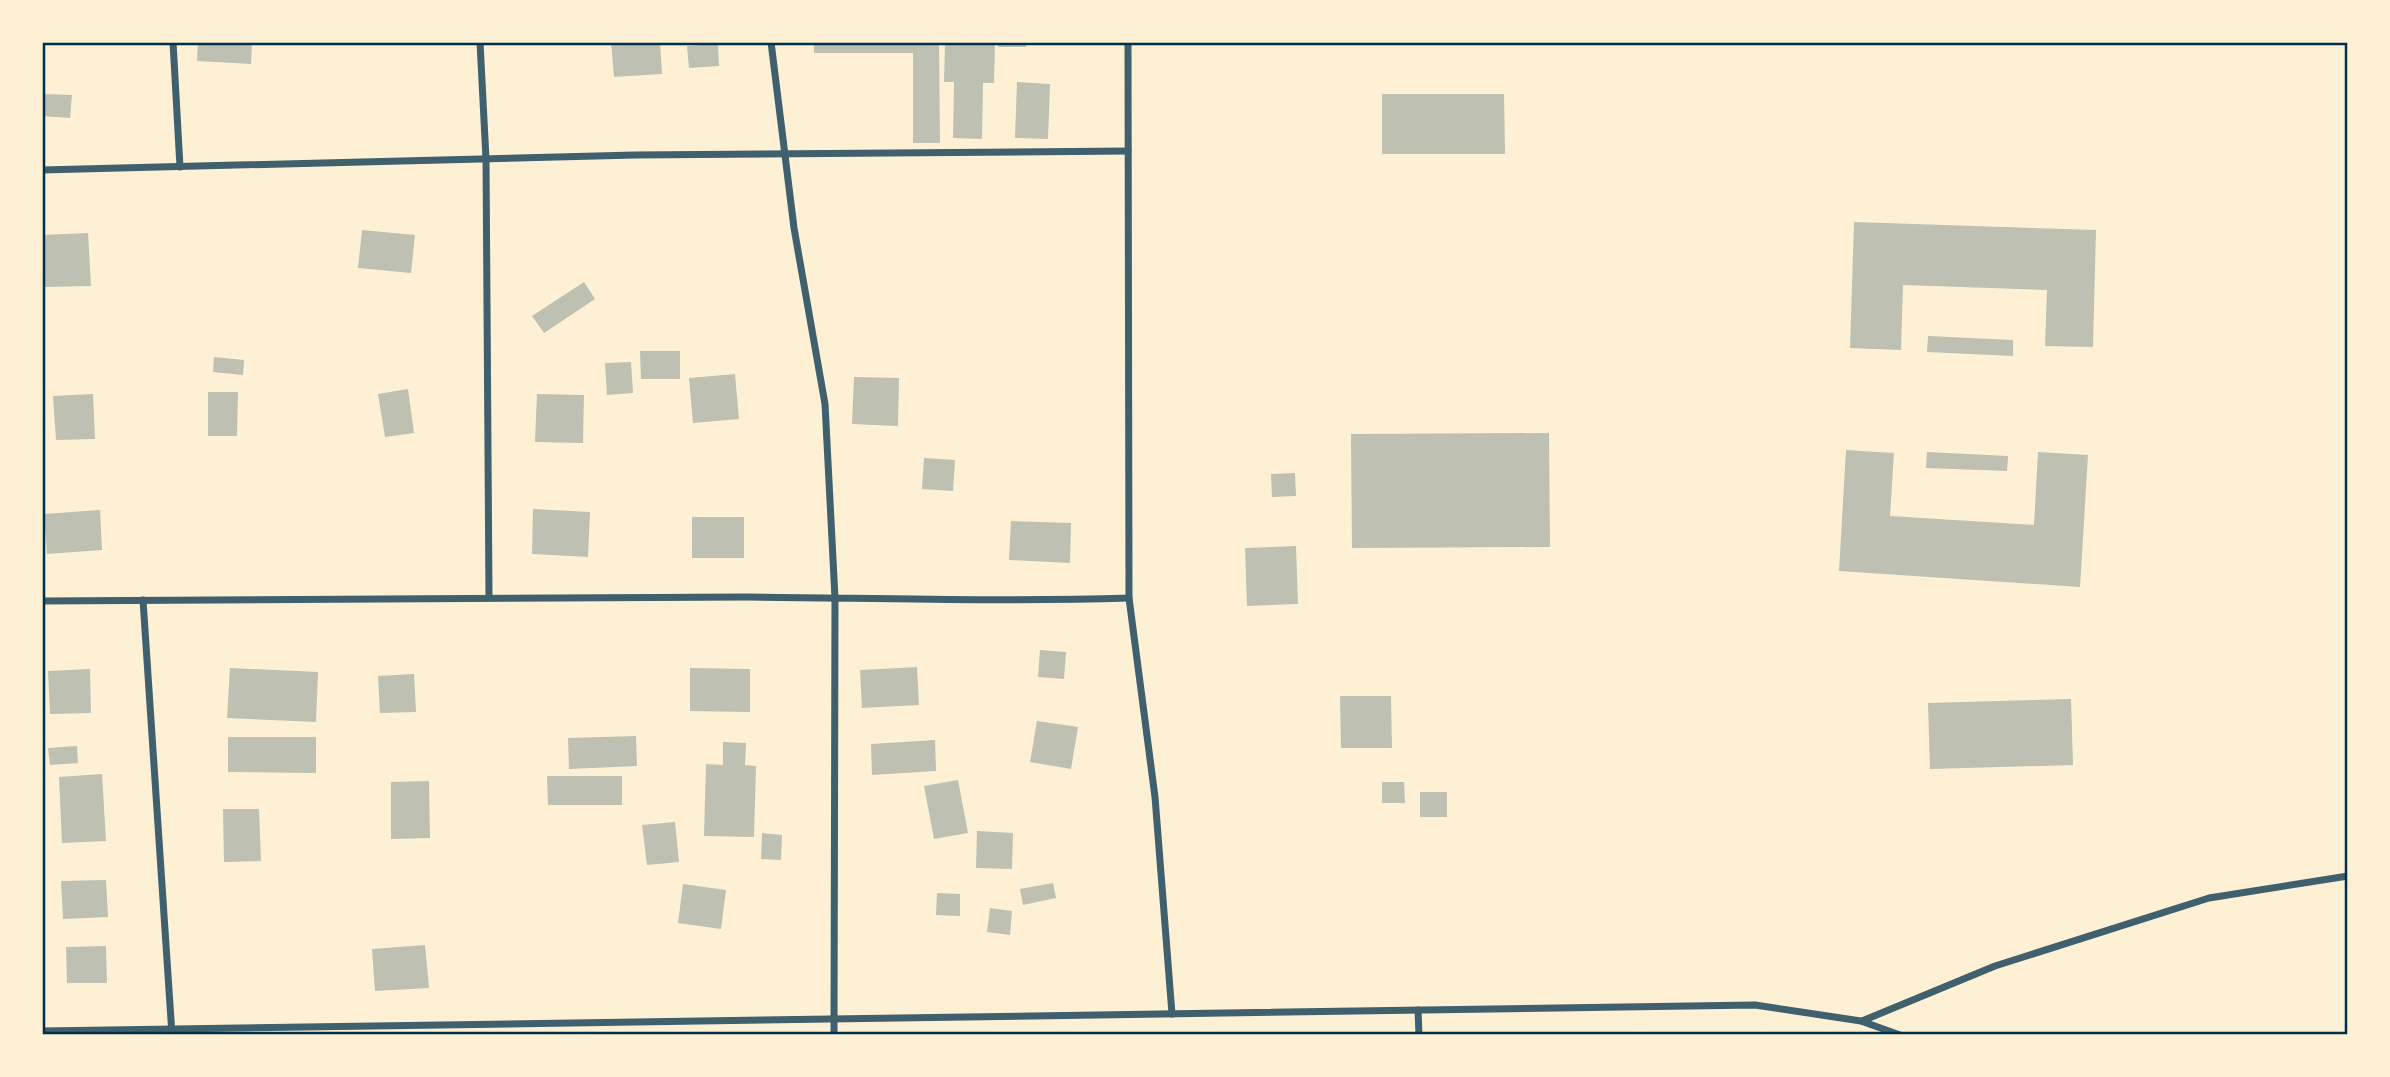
<svg xmlns="http://www.w3.org/2000/svg" width="2390" height="1077" viewBox="0 0 2390 1077" font-family="'PT Sans',sans-serif">
  <style>
    .building { fill: #bec0b2 }
    .lines { fill: none; stroke-linecap: round; stroke-linejoin: round }
    .minor { stroke: #3f606c; stroke-width: 7 }
    .neatline { fill: none; stroke: #003049; stroke-width: 2.5 }
  </style>
  <rect width="100%" height="100%" fill="#fdf0d5"/>
  <g class="building">
    <polygon points="198,42 252,42 251,64 197,61"/>
    <polygon points="611,42 660,42 662,74 614,77"/>
    <polygon points="814,42 939,42 940,143 913,143 913,53 814,53"/>
    <polygon points="945,42 995,42 994,83 983,83 982,139 953,138 954,82 944,82"/>
    <rect x="998" y="42" width="28" height="5"/>
    <polygon points="718,44 719,66 689,68 687,46"/>
    <polygon points="1017,82 1050,84 1048,139 1015,138"/>
    <polygon points="42,94 72,95 70,118 42,116"/>
    <polygon points="1382,94 1504,94 1505,154 1382,154"/>
    <polygon points="1854,222 2096,230 2093,347 2045,346 2047,290 1903,285 1901,350 1850,348"/>
    <polygon points="362,230 415,235 411,273 358,268"/>
    <polygon points="88,233 91,286 42,287 42,235"/>
    <polygon points="584,282 595,299 544,333 532,316"/>
    <polygon points="1928,336 2013,340 2013,356 1927,352"/>
    <polygon points="640,351 680,351 680,379 641,379"/>
    <polygon points="214,357 244,360 243,375 213,372"/>
    <polygon points="631,362 633,393 607,395 605,363"/>
    <polygon points="735,374 739,419 693,423 689,378"/>
    <polygon points="854,377 899,378 898,426 852,424"/>
    <polygon points="408,389 414,433 385,437 378,394"/>
    <polygon points="208,392 238,392 237,436 208,436"/>
    <polygon points="93,394 95,439 56,440 53,396"/>
    <polygon points="537,394 584,395 583,443 535,442"/>
    <polygon points="1549,433 1550,547 1352,548 1351,434"/>
    <polygon points="1846,450 1894,453 1890,516 2034,525 2038,452 2088,455 2080,587 1839,571"/>
    <polygon points="1927,452 2008,456 2007,471 1926,468"/>
    <polygon points="924,458 955,460 953,491 922,489"/>
    <polygon points="1295,473 1296,496 1272,497 1271,474"/>
    <polygon points="533,509 590,512 588,557 532,554"/>
    <polygon points="100,510 102,550 47,554 44,514"/>
    <rect x="692" y="517" width="52" height="41"/>
    <polygon points="1011,521 1071,523 1070,563 1009,560"/>
    <polygon points="1296,546 1298,604 1247,606 1245,548"/>
    <polygon points="1040,650 1066,652 1064,679 1038,677"/>
    <polygon points="917,667 919,705 862,708 860,670"/>
    <polygon points="230,668 318,672 316,722 227,718"/>
    <polygon points="690,668 750,669 750,712 690,711"/>
    <polygon points="90,669 91,713 50,714 48,671"/>
    <polygon points="414,674 416,712 380,713 378,676"/>
    <polygon points="1340,696 1391,696 1392,748 1341,748"/>
    <polygon points="2071,699 2073,765 1930,769 1928,703"/>
    <polygon points="1037,721 1078,727 1071,769 1030,762"/>
    <polygon points="636,736 637,766 569,769 568,738"/>
    <polygon points="228,737 316,737 316,773 228,772"/>
    <polygon points="935,740 936,771 872,775 871,744"/>
    <polygon points="723,742 746,743 745,765 756,766 754,837 704,836 706,764 723,765"/>
    <polygon points="77,746 78,763 50,765 48,748"/>
    <polygon points="102,774 106,841 62,843 59,777"/>
    <polygon points="547,776 622,776 622,805 548,805"/>
    <polygon points="958,780 968,833 934,839 924,786"/>
    <polygon points="429,781 430,838 391,839 391,782"/>
    <polygon points="1382,782 1404,782 1405,803 1382,803"/>
    <rect x="1420" y="792" width="27" height="25"/>
    <polygon points="223,809 259,809 261,861 224,862"/>
    <polygon points="675,822 679,862 647,865 642,825"/>
    <polygon points="977,831 1013,833 1012,869 976,868"/>
    <polygon points="762,833 782,835 781,860 761,859"/>
    <polygon points="106,880 108,917 63,919 61,881"/>
    <polygon points="1053,883 1056,898 1023,905 1020,889"/>
    <polygon points="683,884 726,890 721,929 678,923"/>
    <polygon points="937,893 960,894 960,916 936,915"/>
    <polygon points="990,908 1012,911 1010,935 987,932"/>
    <polygon points="425,945 429,988 375,991 372,949"/>
    <polygon points="106,946 107,983 67,983 66,947"/>
  </g>
  <g class="lines">
    <g class="minor">
      <polyline points="173,42 180,167"/>
      <polyline points="480,42 486,159 489,597"/>
      <polyline points="771,42 794,228 825,404 835,598 834,1035"/>
      <polyline points="42,170 635,155 1128,151"/>
      <polyline points="1129,598 1155,797 1172,1014"/>
      <polyline points="143,600 172,1035"/>
      <path d="M 42,601 C 277,599 512,597 747,597 C 874,598 1002,602 1129,598 L 1128,42"/>
      <polyline points="1418,1010 1419,1035"/>
      <polyline points="1862,1021 1995,966 2209,898 2348,876"/>
      <polyline points="42,1031 1755,1005 1861,1021 1900,1035"/>
    </g>
  </g>
  <rect width="2390" height="1077" fill="none" stroke="#fdf0d5" stroke-width="88"/>
  <rect x="44" y="44" width="2302" height="989" class="neatline"/>
</svg>
